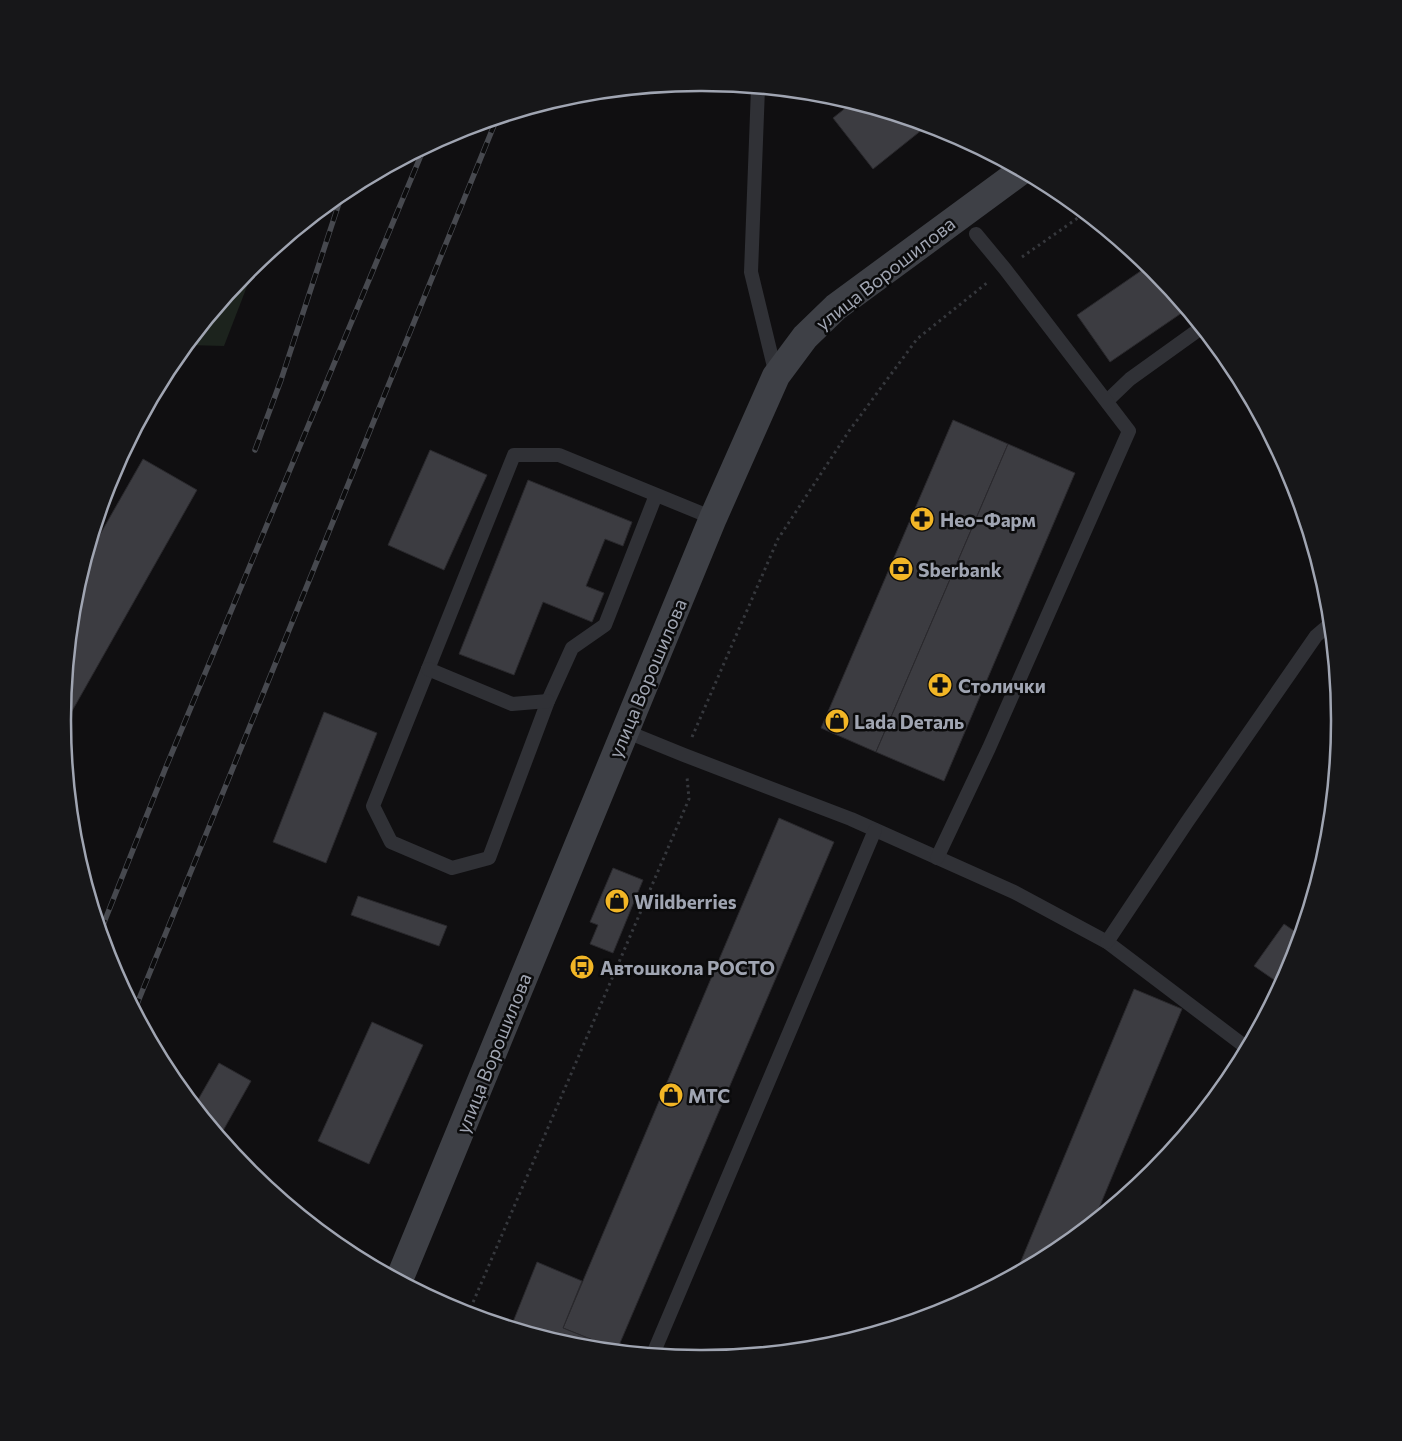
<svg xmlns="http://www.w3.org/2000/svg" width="1402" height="1441" viewBox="0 0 1402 1441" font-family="Commissioner,sans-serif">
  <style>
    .green { fill: #1c231d }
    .building { fill: #3c3c41; stroke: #2a292d }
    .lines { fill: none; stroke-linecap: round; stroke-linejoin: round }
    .path { stroke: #36383d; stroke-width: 3; stroke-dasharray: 2.5 4; stroke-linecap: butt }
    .lane { stroke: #303136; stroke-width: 14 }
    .secondary { stroke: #3e4046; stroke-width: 28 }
    .rail-casing { stroke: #47494f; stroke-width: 5.5 }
    .rail { stroke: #0b0b0c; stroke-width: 4; stroke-dasharray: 11; stroke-linecap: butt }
    .labels { text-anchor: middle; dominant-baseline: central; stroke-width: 5; stroke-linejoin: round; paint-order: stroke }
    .street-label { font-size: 19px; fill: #a0a5b2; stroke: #0b0b0c }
    .poi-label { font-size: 19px; font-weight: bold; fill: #a0a5b2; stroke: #0b0b0c; text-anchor: start }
    .rim { fill: none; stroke: #a0a5b2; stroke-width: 2.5 }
  </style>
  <rect width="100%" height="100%" fill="#100f11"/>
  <polygon class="green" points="256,263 224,346 187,345 250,269"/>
  <g class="building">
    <polygon points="853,102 928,125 873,169 833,118"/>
    <polygon points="1148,266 1186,310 1110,362 1077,315"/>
    <polygon points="953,420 1008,444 876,752 821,728"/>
    <polygon points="1008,444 1075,473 944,781 876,752"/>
    <polygon points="430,450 487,475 444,570 388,545"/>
    <polygon points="143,459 197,490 63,727 75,596 86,559"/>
    <polygon points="528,480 632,522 623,546 605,539 586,586 604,593 592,622 543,602 514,675 459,654"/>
    <polygon points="324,712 377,733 326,863 273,842"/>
    <polygon points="779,818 834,842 617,1350 563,1328"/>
    <polygon points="613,868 643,880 613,953 590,944 598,925 590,922"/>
    <polygon points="358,896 447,926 439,946 351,915"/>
    <polygon points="1284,924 1300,935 1291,965 1280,984 1254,966"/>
    <polygon points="1134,989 1182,1009 1094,1220 1055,1252 1016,1273"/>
    <polygon points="372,1022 423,1045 369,1164 318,1141"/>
    <polygon points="219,1063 251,1081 220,1136 195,1105"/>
    <polygon points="537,1262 582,1281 563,1328 598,1342 595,1349 576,1347 511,1327"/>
  </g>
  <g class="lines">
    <g class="path">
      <polyline points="1022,257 1085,213"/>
      <polyline points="692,737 778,539 849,431 917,339 988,282"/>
      <polyline points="468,1314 689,799 687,777"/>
    </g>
    <g class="lane">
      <polyline points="758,88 751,272 776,375"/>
      <polyline points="1107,401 1130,379 1201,328"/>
      <polyline points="656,495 605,625 572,648 548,701 489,858 452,868 391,842 373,806 514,455 559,455 713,518"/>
      <polyline points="428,669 512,704 548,701"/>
      <polyline points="625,731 684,755 851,819 1014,892 1107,942 1247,1048"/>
      <polyline points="937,858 989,748 1129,431 1005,269 976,234"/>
      <polyline points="1107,942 1187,822 1316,636 1330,624"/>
      <polyline points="653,1354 875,830"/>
    </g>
    <polyline class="secondary" points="399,1280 713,518 776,376 805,337 836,307 1021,171"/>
    <defs>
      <g id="rail">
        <polyline points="255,450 281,380 342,194"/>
        <polyline points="101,930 166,767 424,148"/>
        <polyline points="135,1009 497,118"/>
      </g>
    </defs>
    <use href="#rail" class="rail-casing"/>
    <use href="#rail" class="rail"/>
  </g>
  <defs>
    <symbol id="pharmacy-disc" viewBox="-11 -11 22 22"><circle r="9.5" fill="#f2b626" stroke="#0b0b0c"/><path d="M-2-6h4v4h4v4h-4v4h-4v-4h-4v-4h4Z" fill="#111"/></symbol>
    <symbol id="bank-disc" viewBox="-11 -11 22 22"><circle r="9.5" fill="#f2b626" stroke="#0b0b0c"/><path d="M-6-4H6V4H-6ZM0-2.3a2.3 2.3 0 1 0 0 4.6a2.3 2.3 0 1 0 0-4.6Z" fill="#111"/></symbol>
    <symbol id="shop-disc" viewBox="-11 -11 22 22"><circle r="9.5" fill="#f2b626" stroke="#0b0b0c"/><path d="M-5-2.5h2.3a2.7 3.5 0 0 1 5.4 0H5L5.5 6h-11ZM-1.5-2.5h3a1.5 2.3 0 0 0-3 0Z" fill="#111"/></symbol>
    <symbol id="bus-disc" viewBox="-11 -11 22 22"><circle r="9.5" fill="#f2b626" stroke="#0b0b0c"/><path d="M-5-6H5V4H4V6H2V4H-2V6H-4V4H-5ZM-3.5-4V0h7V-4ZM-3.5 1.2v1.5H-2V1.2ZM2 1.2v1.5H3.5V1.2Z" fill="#111"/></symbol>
  </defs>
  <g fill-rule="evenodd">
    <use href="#pharmacy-disc" x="908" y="505" width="28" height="28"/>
    <use href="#bank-disc" x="887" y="555" width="28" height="28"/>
    <use href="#pharmacy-disc" x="926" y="671" width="28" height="28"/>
    <use href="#shop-disc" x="823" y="707" width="28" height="28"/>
    <use href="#shop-disc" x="603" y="887" width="28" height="28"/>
    <use href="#bus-disc" x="568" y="953" width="28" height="28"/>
    <use href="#shop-disc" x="657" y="1081" width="28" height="28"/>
  </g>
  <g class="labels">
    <g class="street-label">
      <text transform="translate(885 273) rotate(-38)">улица Ворошилова</text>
      <text transform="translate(647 678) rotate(-67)">улица Ворошилова</text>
      <text transform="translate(493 1053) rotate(-68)">улица Ворошилова</text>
    </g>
    <g class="poi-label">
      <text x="940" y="519">Нео-Фарм</text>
      <text x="918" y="569">Sberbank</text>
      <text x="958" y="685">Столички</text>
      <text x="854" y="721">Lada Dеталь</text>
      <text x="634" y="901">Wildberries</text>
      <text x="600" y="967">Автошкола РОСТО</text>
      <text x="688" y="1095">МТС</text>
    </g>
  </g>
  <path d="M0 0H1402V1441H0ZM700 91H702A629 629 0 0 1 1331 720V721A629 629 0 0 1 702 1350H700A629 629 0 0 1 71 721V720A629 629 0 0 1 700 91Z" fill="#171719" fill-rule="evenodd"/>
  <path class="rim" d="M700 91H702A629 629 0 0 1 1331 720V721A629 629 0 0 1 702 1350H700A629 629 0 0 1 71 721V720A629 629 0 0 1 700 91Z"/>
</svg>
